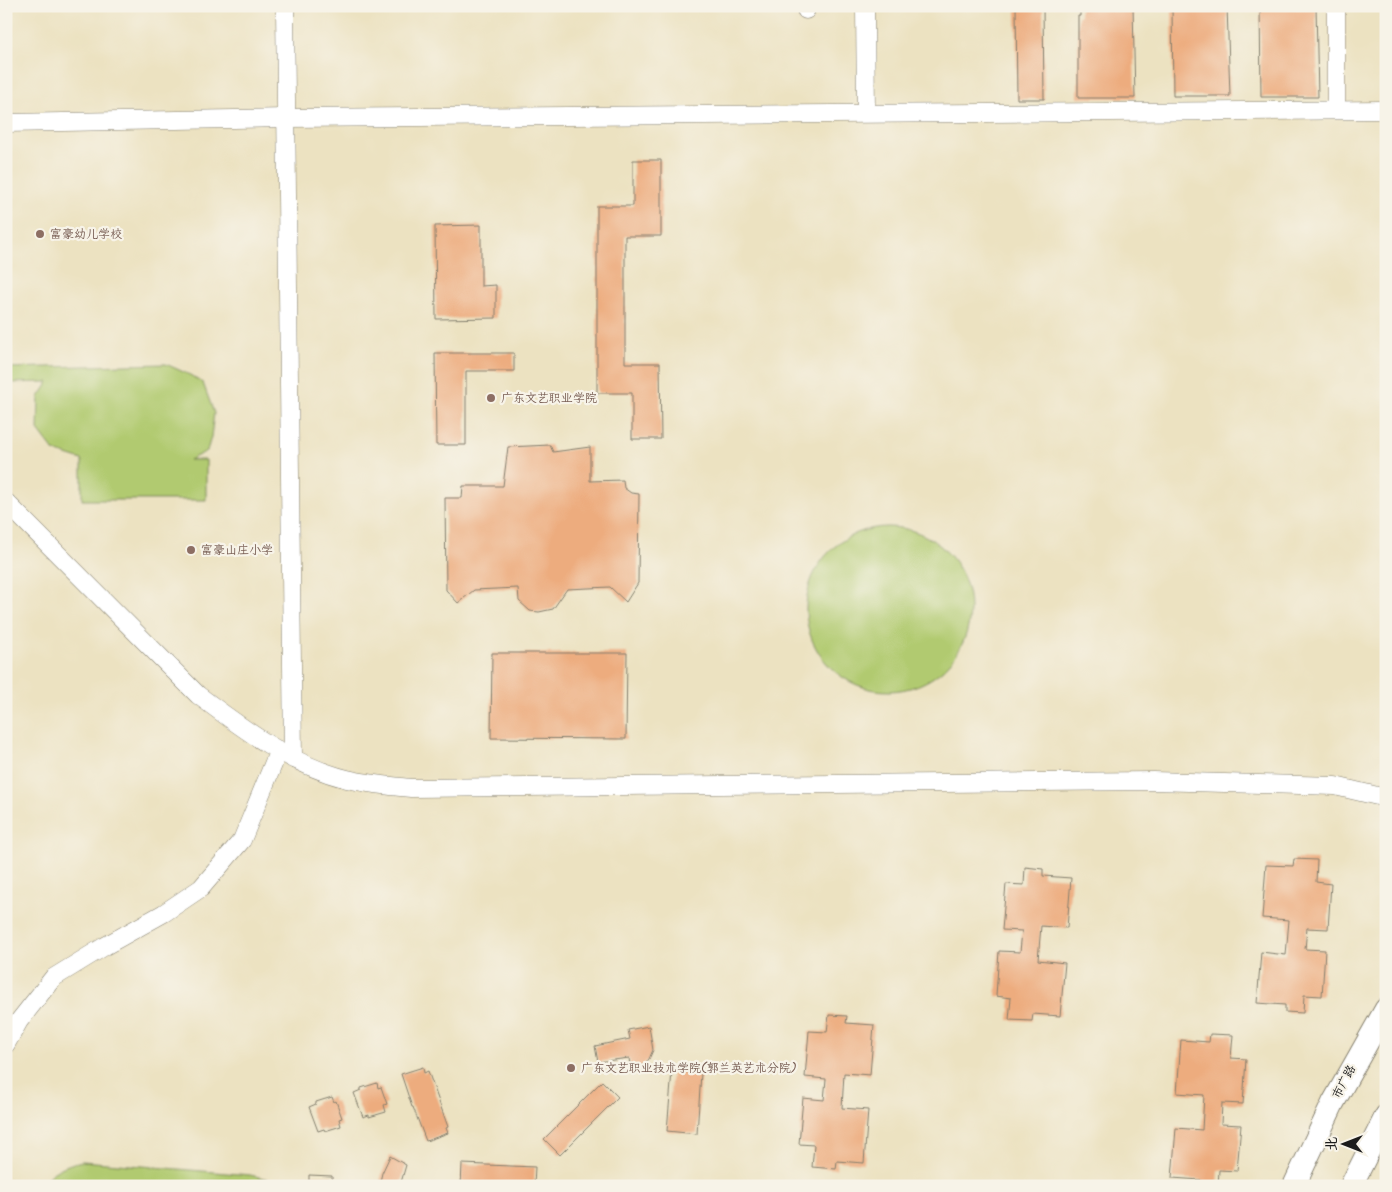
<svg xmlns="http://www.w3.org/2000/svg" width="1392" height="1192" viewBox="0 0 1392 1192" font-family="Kalam,'LXGW WenKai TC',sans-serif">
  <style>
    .grass { fill: #b1ca6f; stroke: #667346 }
    .building { fill: #edac7e }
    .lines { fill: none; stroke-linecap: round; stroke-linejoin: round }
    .minor-casing { stroke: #847f6e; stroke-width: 19 }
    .major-casing { stroke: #847f6e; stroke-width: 24 }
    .minor { stroke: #fff; stroke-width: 18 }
    .major { stroke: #fff; stroke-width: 22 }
    .education-dot { fill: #8d6e63; stroke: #f7f3e8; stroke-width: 2 }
    .labels { text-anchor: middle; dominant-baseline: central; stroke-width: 4.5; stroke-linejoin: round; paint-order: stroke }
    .education-label { font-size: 12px; fill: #785e54; stroke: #f7f3e8; text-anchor: start }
    .street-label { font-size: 12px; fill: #1c1c1c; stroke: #f7f3e8 }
  </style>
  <rect width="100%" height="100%" fill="#f7f3e8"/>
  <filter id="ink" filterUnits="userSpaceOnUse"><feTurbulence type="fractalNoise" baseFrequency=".02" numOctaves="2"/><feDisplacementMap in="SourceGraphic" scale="10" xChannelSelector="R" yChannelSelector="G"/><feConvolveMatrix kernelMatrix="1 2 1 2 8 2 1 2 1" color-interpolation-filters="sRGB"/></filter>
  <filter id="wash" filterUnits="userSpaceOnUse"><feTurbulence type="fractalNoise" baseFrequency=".0096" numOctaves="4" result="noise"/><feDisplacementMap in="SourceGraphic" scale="20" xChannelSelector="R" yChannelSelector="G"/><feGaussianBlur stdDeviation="1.12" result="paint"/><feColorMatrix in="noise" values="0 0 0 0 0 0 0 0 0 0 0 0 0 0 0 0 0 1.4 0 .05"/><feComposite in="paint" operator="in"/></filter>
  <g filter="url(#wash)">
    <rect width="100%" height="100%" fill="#ece2c1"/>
    <g class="grass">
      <polygon points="166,364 190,375 203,383 214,413 211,437 207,451 189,460 206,460 206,500 82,500 82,460 54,451 38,430 39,397 49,382 6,383 6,368"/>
      <circle cx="888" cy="609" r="82"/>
      <path d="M 82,1161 L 250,1175 L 267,1179 L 275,1186 L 40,1186 C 51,1171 64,1165 82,1161 Z"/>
    </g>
    <g id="blocks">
      <g class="building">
        <polygon points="1016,6 1043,6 1044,99 1017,99"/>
        <polygon points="1080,6 1133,6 1135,98 1078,98 1078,16 1080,16"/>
        <polygon points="1172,6 1227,6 1230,96 1173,96"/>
        <polygon points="1260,6 1316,6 1318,97 1261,97"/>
        <polygon points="633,160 661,160 661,236 625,236 625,363 660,363 661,439 632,439 632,393 597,393 597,206 633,206"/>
        <polygon points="481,225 481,286 496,285 496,318 436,319 435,226"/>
        <polygon points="435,353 514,353 514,371 466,371 466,445 436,445"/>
        <polygon points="550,445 553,452 590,447 590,481 623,480 624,488 631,493 639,494 638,583 626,602 610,587 567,589 553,609 539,612 530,611 519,601 518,588 474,590 458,603 446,590 445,498 462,498 463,486 503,486 508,447"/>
        <polygon points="492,653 627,653 626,739 491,738"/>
        <polygon points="1294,859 1317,860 1316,882 1331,884 1328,929 1307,928 1305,949 1325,950 1322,996 1304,995 1303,1013 1285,1012 1285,1005 1257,1003 1261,952 1286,955 1289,920 1262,918 1266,865 1293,866"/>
        <polygon points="1025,867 1043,869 1043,876 1071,878 1067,928 1041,926 1038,960 1065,963 1060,1016 1033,1014 1032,1021 1009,1020 1011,998 996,996 999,951 1020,952 1022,931 1002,930 1006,884 1024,885"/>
        <polygon points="829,1015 847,1016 846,1023 874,1025 870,1075 844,1073 842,1108 868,1110 864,1163 837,1161 836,1169 812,1167 814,1145 799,1144 803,1098 824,1100 826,1079 805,1077 809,1031 827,1032"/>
        <polygon points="649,1026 653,1050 649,1059 643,1065 631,1072 629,1058 598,1062 595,1046 630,1039 628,1030"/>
        <polygon points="1210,1034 1233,1035 1231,1058 1246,1059 1243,1104 1222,1103 1221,1124 1241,1125 1237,1171 1219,1170 1218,1186 1200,1186 1201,1180 1172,1178 1176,1128 1202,1130 1204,1095 1177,1093 1181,1040 1209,1042"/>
        <polygon points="423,1067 424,1073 428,1071 448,1127 446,1128 448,1133 426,1141 413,1107 412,1107 401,1074"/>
        <polygon points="672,1071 701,1073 697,1134 667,1131"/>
        <polygon points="602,1081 618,1097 560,1155 544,1139"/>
        <polygon points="377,1083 378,1088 381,1087 387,1104 384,1105 386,1112 369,1117 369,1115 363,1117 354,1093 361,1090 361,1088"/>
        <polygon points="332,1097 334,1102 336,1101 342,1118 339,1119 341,1126 325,1131 324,1129 318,1131 309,1107 316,1104 316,1102"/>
        <polygon points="390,1156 406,1165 400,1186 379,1186 382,1173"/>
        <polygon points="462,1164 535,1167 534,1186 461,1186"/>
        <polygon points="309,1175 332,1176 332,1186 309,1186"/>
      </g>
    </g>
  </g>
  <g filter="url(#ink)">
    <use href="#blocks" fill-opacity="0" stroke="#847f6e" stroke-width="1"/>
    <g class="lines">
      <defs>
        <g id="minor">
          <polyline points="285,6 293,759"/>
          <polyline points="865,6 866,113"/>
          <polyline points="806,10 806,6"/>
          <polyline points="1336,110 1336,6"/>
          <polyline points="6,123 287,118 1386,110"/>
          <path d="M 6,502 L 198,695 C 243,729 291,765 347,779 C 368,784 389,786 411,788 L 1153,781 L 1335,786 L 1386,798"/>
          <polyline points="6,1044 19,1021 53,978 105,946 164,913 201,888 242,840 279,750"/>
        </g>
        <g id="major">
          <polyline points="1294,1186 1333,1103 1386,1009"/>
          <polyline points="1351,1186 1386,1116"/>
        </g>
      </defs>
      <use href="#minor" class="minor-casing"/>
      <use href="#major" class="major-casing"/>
      <use href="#minor" class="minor"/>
      <use href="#major" class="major"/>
    </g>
  </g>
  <g class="education-dot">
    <circle cx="40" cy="234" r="5"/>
    <circle cx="491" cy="398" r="5"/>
    <circle cx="191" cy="550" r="5"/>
    <circle cx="571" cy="1068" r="5"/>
  </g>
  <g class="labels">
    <g class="education-label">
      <text x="50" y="234">富豪幼儿学校</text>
      <text x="501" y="398">广东文艺职业学院</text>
      <text x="201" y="550">富豪山庄小学</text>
      <text x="581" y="1068">广东文艺职业技术学院(郭兰英艺术分院)</text>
    </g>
    <g class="street-label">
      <text transform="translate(1344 1082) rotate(-62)">市广路</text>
    </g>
  </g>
  <rect width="1392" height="1192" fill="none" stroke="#f7f3e8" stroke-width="25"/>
  <g transform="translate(1344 1144) rotate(270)" stroke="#f7f3e8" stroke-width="4" paint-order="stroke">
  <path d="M0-4L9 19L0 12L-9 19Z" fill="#1c1c1c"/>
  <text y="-8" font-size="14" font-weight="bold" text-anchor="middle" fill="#1c1c1c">北</text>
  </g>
</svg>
